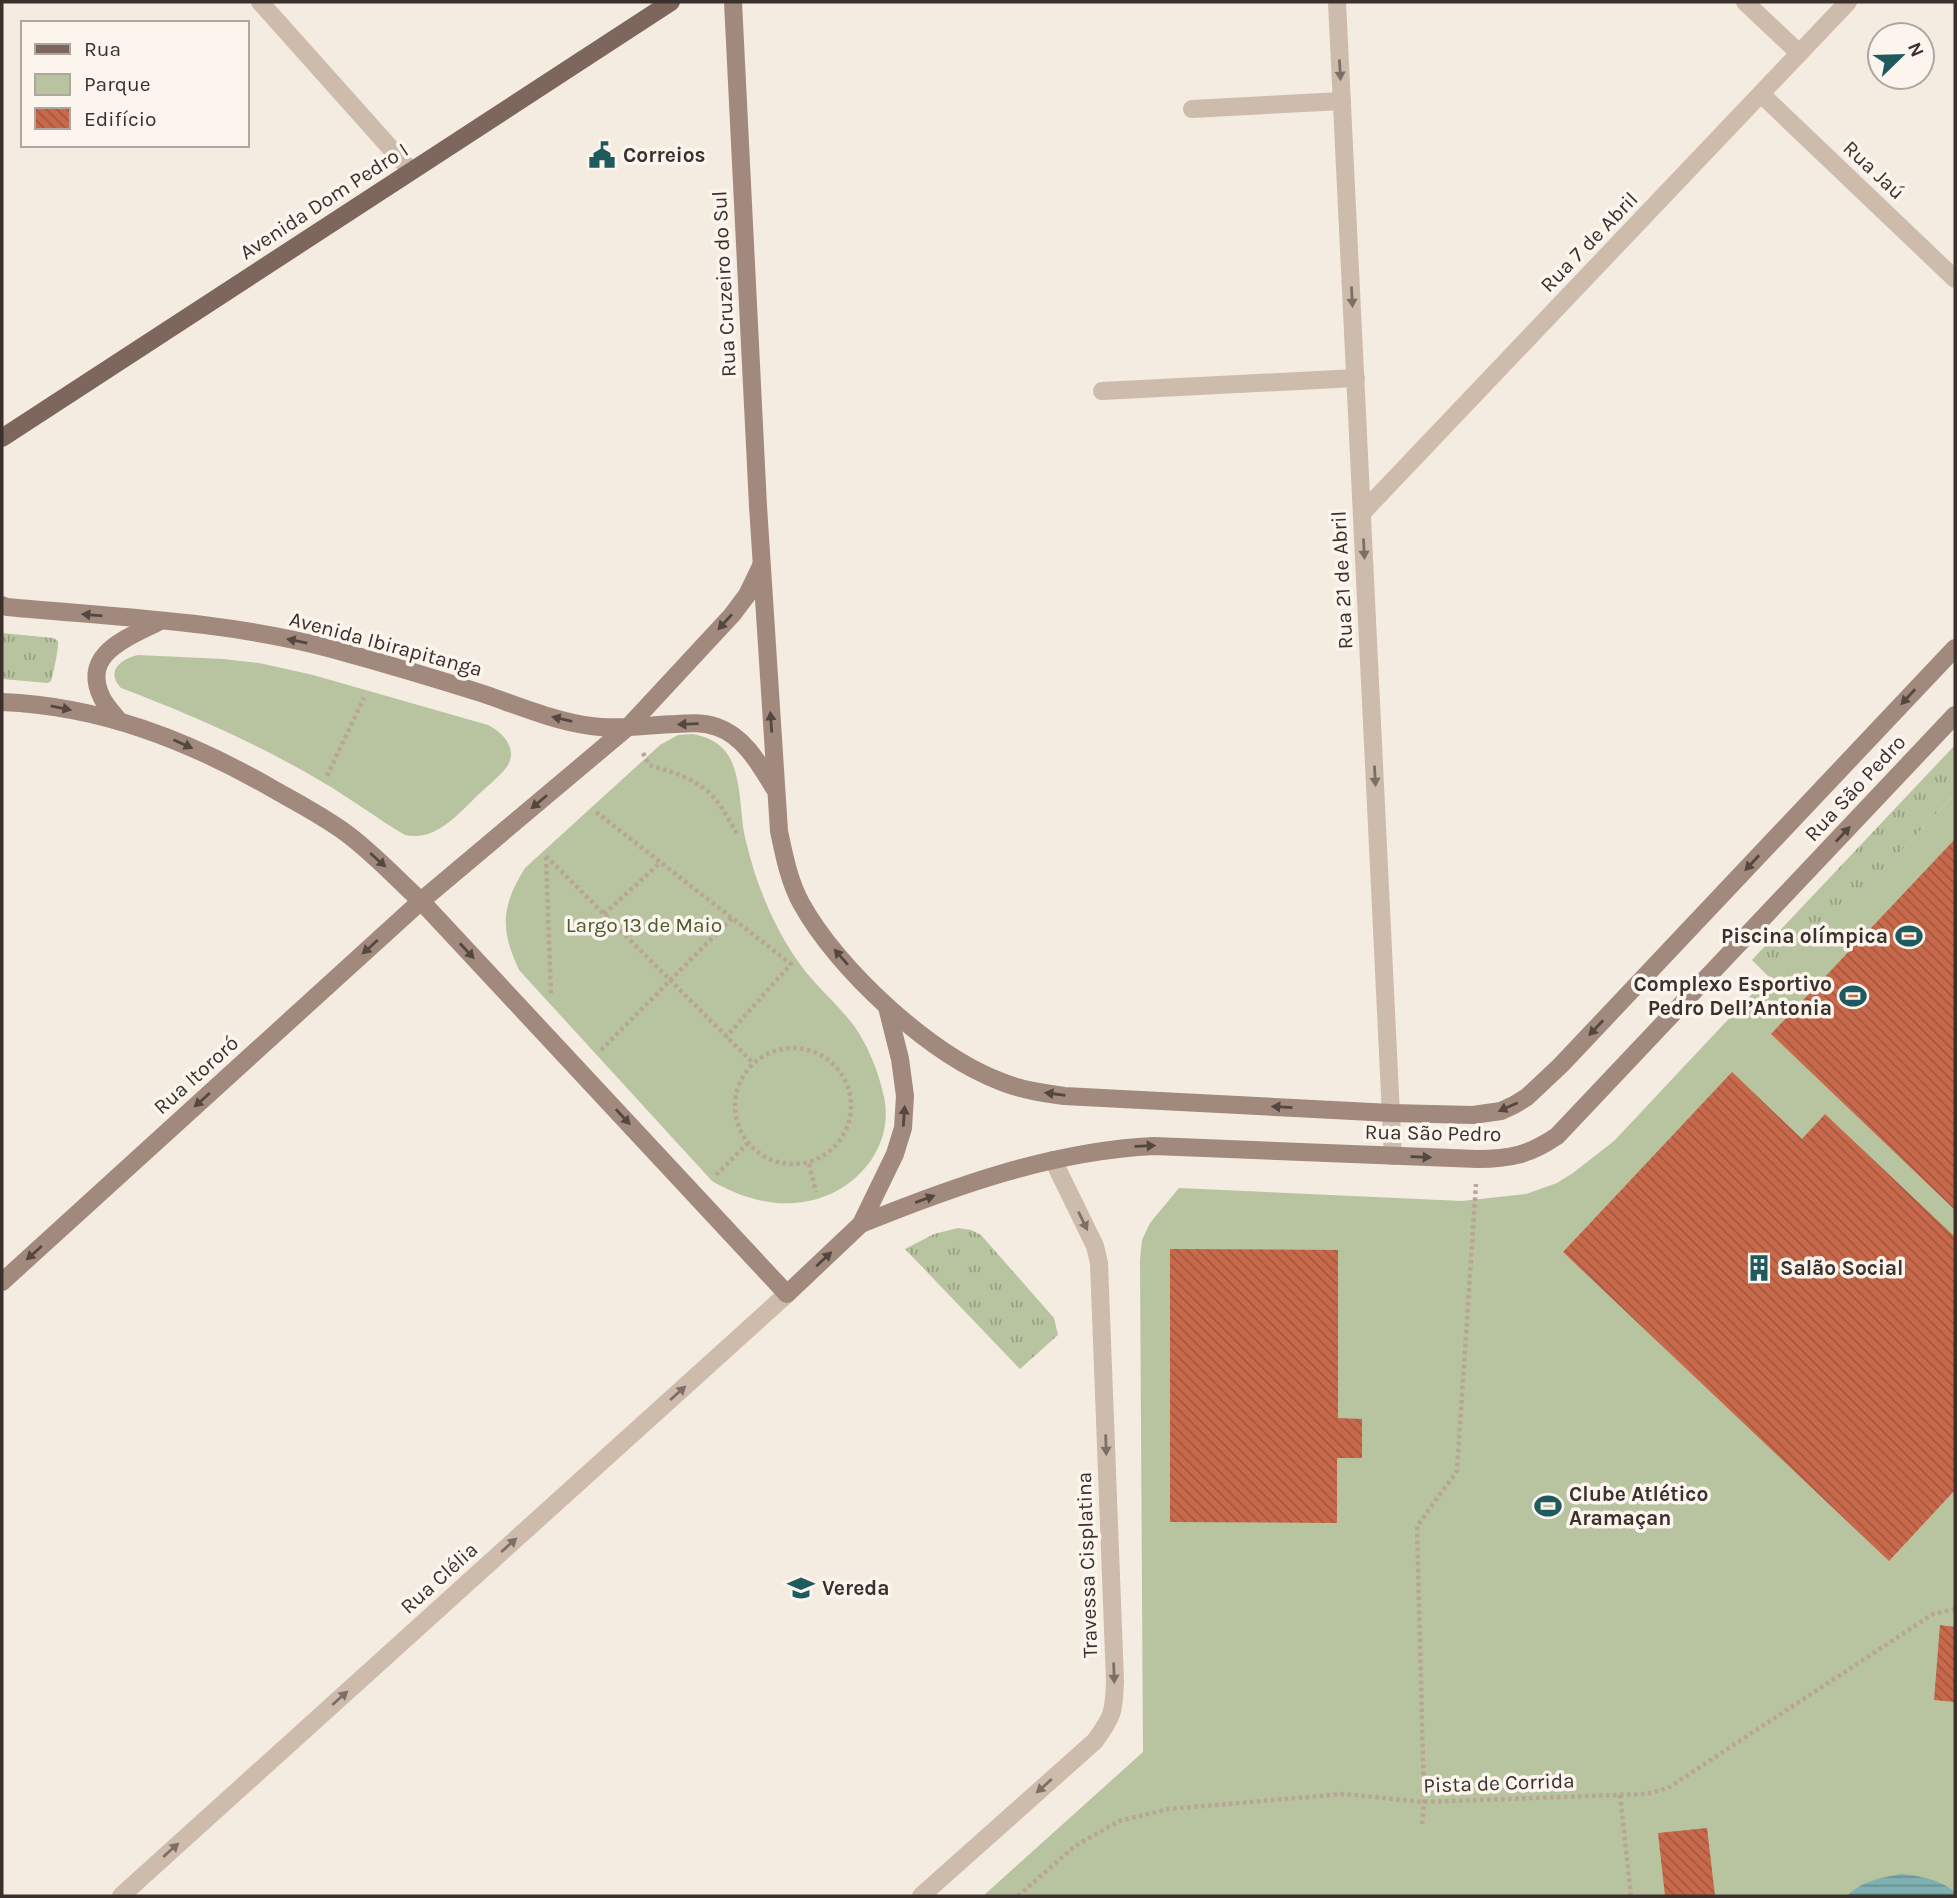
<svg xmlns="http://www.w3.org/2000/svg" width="1957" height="1898" viewBox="0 0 1957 1898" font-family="Karla,sans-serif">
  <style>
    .grass { fill: url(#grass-tufts) }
    .green { fill: #b8c4a0 }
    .water { fill: url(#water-rules) }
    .building { fill: url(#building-back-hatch) }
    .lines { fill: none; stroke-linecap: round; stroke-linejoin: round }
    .path { stroke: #b9a596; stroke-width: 4.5; stroke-dasharray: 3.5 3.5; stroke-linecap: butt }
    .lane { stroke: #cdbbac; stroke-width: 18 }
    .street { stroke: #cdbbac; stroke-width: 18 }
    .secondary { stroke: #a18a7d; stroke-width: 18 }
    .primary { stroke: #7d675c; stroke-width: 18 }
    .oneway { fill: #7d6f65 }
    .oneway2 { fill: #544640 }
    .labels { text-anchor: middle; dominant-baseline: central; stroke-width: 7; stroke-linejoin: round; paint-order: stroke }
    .poi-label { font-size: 21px; font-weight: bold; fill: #3b302b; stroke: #fbf5ee; text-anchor: start }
    .street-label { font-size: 21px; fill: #3b302b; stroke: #fbf5ee }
    .park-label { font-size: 21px; fill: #4a5a2e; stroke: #fbf5ee }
  </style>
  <defs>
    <pattern id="grass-tufts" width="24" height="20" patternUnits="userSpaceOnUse" patternTransform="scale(1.75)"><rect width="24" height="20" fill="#b8c4a0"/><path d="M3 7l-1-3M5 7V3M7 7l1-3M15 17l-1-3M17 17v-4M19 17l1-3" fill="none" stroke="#97a083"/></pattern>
    <pattern id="water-rules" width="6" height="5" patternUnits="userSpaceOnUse" patternTransform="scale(1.75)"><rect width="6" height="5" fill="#7fb0b2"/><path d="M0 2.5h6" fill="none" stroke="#699091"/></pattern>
    <pattern id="building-back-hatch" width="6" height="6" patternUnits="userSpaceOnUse" patternTransform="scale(1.75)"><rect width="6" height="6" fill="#c8694b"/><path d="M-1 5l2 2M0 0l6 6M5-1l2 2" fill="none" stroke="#a4573f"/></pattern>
  </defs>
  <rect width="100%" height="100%" fill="#f4ebe1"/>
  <g class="grass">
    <path d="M 2,633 L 53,638 L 58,641 C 59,647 53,675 51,681 L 48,683 L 2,679 Z"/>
    <polygon points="1955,745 1955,794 1776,984 1752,960"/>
    <polygon points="958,1228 971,1230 981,1235 1054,1318 1058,1335 1020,1369 905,1249 934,1234"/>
  </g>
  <g class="green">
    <path d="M 138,655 L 223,659 L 259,663 L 313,675 L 488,725 C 504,733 519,750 506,768 C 498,778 487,786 478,795 C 459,813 436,842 405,835 C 376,818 349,797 319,780 C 256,743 190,714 121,688 C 105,671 121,659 138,655 Z"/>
    <path d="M 693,734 C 707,737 720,742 728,755 C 741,775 740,809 744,833 C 747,846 751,861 755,874 C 766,906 780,937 800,964 C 813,983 831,998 846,1016 C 865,1037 878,1069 884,1097 C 895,1148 854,1195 803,1202 C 772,1207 739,1197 712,1181 L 519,970 C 500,929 501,907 525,868 L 660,745 L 678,735 Z"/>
    <polygon points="1955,794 1955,1896 983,1896 1143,1752 1140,1260 1142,1240 1150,1223 1179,1188 1462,1201 1526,1194 1557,1183 1573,1173 1614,1141 1769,976 1776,983"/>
  </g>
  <path class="water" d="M 1901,1874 C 1920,1876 1939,1879 1955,1892 L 1955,1896 L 1847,1896 C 1862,1881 1880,1878 1901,1874 Z"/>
  <g class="building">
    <polygon points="1955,839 1955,1210 1771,1034"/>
    <polygon points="1732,1072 1802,1139 1825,1114 1955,1237 1955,1490 1889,1561 1563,1252"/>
    <polygon points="1170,1249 1338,1250 1338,1418 1362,1419 1362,1458 1337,1458 1337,1523 1170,1522"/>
    <polygon points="1940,1625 1955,1627 1955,1702 1934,1700"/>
    <polygon points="1707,1828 1715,1896 1665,1896 1658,1833"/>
  </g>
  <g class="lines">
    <g class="path">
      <path d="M 643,753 L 649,765 C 674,772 700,780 717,801 C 725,812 731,824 738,835"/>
      <polyline points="327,776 364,698"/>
      <polyline points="596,812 791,964 726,1037"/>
      <polyline points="546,856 753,1063"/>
      <polyline points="546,857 551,995"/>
      <polyline points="604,914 661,862"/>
      <circle cx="793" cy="1106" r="58"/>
      <polyline points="601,1050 732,918"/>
      <polyline points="809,1164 816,1192"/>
      <polyline points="716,1175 748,1143"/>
      <polyline points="1620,1795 1631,1896"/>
      <polyline points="1422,1824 1424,1802 1417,1526 1457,1471 1476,1184"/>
      <polyline points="1018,1896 1075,1846 1119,1821 1169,1809 1343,1794 1424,1802 1647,1794 1668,1788 1933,1614 1955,1609"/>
    </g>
    <g class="lane">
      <polyline points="1192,109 1342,101"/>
      <polyline points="1102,391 1356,378"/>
    </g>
    <g class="street">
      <polyline points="260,2 411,171"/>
      <polyline points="1337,2 1393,1156"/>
      <polyline points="1745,2 1799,53"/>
      <polyline points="1761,94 1955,279"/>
      <polyline points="1362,513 1848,2"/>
      <polyline points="121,1896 787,1294"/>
      <path d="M 921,1896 L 1095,1741 C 1113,1716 1114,1712 1115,1681 L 1099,1263 L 1095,1246 L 1053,1160"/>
    </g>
    <g class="secondary">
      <path d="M 733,2 L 758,506 L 779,831 C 784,855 789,881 801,903 C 837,969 930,1055 1002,1082 C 1022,1090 1043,1093 1064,1096 L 1391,1113 L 1473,1115 L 1501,1111 L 1514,1105 L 1527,1097 L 1561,1065 L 1955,648"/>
      <path d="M 2,605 L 7,607 C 114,617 228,621 332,649 C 383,663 434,678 484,694 C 519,706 554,721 591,726 C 618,730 648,725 675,724 C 690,723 703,722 717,727 C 744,736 760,765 774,788"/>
      <path d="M 2,702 C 100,706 188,740 273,789 C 298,803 323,816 346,833 C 373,853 396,878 421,901 L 787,1294 L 861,1224 L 895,1154 L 903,1128 L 905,1096 L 900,1059 L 887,1007"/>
      <path d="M 119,721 C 114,714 106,706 102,698 C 80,653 128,638 160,621"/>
      <path d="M 861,1224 C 955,1186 1052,1151 1154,1146 L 1477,1159 C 1510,1159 1529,1155 1557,1136 L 1955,715"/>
      <polyline points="2,1282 421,901 629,726 732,615 747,595 761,566"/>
    </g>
    <polyline class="primary" points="2,438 671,2"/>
  </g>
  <defs><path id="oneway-solid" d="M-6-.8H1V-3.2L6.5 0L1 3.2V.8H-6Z" transform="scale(1.75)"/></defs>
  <g class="oneway">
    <use href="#oneway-solid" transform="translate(1340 70) rotate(87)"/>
    <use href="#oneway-solid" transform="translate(1352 297) rotate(87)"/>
    <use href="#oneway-solid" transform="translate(1364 549) rotate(87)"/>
    <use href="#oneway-solid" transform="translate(1375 776) rotate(87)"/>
    <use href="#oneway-solid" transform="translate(1083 1221) rotate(64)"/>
    <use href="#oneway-solid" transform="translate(678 1393) rotate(-42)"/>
    <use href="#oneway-solid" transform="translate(1106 1445) rotate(88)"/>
    <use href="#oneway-solid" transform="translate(509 1545) rotate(-42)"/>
    <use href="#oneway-solid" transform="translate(1114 1673) rotate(88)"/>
    <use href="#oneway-solid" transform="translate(340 1698) rotate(-42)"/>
    <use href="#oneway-solid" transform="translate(1044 1786) rotate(138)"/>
    <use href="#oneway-solid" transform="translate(171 1850) rotate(-42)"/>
  </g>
  <g class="oneway2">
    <use href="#oneway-solid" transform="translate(92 615) rotate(-175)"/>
    <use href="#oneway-solid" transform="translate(725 622) rotate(132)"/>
    <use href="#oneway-solid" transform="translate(297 641) rotate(-168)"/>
    <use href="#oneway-solid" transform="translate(1908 697) rotate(133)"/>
    <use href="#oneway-solid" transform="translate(61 708) rotate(11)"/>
    <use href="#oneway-solid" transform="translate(562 719) rotate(-167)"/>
    <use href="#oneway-solid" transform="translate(771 722) rotate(-94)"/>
    <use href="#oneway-solid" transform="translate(688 724) rotate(178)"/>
    <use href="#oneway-solid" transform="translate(183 744) rotate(24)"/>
    <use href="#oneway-solid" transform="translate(539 802) rotate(140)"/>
    <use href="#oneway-solid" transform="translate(1843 834) rotate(-47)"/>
    <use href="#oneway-solid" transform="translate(378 860) rotate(42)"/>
    <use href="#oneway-solid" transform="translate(1752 863) rotate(133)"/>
    <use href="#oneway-solid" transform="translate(370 947) rotate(138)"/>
    <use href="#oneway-solid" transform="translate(467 951) rotate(47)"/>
    <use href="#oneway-solid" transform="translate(841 957) rotate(-131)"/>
    <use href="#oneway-solid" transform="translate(1596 1028) rotate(133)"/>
    <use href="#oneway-solid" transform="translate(1055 1094) rotate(-172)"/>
    <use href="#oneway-solid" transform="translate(202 1100) rotate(138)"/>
    <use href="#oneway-solid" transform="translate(1282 1107) rotate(-177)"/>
    <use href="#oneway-solid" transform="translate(1508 1107) rotate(156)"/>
    <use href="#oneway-solid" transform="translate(904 1116) rotate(-86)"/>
    <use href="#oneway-solid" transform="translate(623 1117) rotate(47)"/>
    <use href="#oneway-solid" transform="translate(1145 1146) rotate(-2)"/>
    <use href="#oneway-solid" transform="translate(1421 1157) rotate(2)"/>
    <use href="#oneway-solid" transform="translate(925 1199) rotate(-20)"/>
    <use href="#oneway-solid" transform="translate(34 1253) rotate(138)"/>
    <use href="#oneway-solid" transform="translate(824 1259) rotate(-43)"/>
  </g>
  <defs>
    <symbol id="civic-bare" viewBox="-9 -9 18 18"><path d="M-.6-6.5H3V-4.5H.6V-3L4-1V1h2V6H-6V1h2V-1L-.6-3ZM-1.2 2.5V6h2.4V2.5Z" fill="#1f5a5e" stroke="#fbf5ee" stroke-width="2.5" paint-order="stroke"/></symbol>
    <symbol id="stadium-bare" viewBox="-9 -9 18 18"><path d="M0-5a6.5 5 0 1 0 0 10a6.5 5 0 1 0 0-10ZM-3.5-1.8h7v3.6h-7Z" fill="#1f5a5e" stroke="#fbf5ee" stroke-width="2.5" paint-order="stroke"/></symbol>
    <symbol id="building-bare" viewBox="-9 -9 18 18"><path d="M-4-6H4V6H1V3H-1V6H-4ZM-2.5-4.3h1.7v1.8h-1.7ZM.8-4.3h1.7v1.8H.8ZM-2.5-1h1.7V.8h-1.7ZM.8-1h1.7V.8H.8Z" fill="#1f5a5e" stroke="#fbf5ee" stroke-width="2.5" paint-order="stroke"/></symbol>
    <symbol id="school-bare" viewBox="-9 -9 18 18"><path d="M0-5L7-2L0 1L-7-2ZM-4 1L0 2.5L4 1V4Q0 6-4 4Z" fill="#1f5a5e" stroke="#fbf5ee" stroke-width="2.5" paint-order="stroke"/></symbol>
  </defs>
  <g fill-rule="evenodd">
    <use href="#civic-bare" x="583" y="136" width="38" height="38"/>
    <use href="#stadium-bare" x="1890" y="917" width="38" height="38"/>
    <use href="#stadium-bare" x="1834" y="977" width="38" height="38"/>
    <use href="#building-bare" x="1740" y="1249" width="38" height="38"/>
    <use href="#stadium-bare" x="1529" y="1487" width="38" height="38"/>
    <use href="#school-bare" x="782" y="1569" width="38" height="38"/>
  </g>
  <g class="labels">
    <g class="poi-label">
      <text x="623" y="155">Correios</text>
      <text x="1888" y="936" text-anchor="end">Piscina olímpica</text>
      <text x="1832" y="984" text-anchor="end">Complexo Esportivo<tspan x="1832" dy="24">Pedro Dell’Antonia</tspan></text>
      <text x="1780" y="1268">Salão Social</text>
      <text x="1569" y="1494">Clube Atlético<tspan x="1569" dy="24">Aramaçan</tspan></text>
      <text x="822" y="1588">Vereda</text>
    </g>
    <g class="street-label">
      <text transform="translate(1874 170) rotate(43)">Rua Jaú</text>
      <text transform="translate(324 201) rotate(-33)">Avenida Dom Pedro I</text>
      <text transform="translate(1589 242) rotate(-46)">Rua 7 de Abril</text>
      <text transform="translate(724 284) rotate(-93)">Rua Cruzeiro do Sul</text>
      <text transform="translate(1342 580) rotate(-93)">Rua 21 de Abril</text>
      <text transform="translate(386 644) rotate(15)">Avenida Ibirapitanga</text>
      <text transform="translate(1855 788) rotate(-47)">Rua São Pedro</text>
      <text transform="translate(196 1075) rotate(-42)">Rua Itororó</text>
      <text transform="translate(1433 1133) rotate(1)">Rua São Pedro</text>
      <text transform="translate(1087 1565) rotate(-92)">Travessa Cisplatina</text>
      <text transform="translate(439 1578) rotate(-42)">Rua Clélia</text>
      <text transform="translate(1499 1783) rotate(-2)">Pista de Corrida</text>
    </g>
    <g class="park-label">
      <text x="644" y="925">Largo 13 de Maio</text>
    </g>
  </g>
  <rect width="1957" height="1898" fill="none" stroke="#3b302b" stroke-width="7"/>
  <rect x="21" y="21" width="228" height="126" fill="#fbf5ee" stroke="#aea6a0" stroke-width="2"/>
  <rect x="35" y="44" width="35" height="10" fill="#7d675c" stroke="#aea6a0" stroke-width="2"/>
  <text x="84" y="56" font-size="21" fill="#3b302b">Rua</text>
  <rect x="35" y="74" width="35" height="21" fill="#b8c4a0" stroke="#aea6a0" stroke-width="2"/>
  <text x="84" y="91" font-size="21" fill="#3b302b">Parque</text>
  <rect x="35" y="108" width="35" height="21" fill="url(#building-back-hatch)" stroke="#aea6a0" stroke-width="2"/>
  <text x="84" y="126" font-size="21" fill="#3b302b">Edifício</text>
  <g transform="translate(1901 56) rotate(67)"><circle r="33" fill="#fbf5ee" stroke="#aea6a0" stroke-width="2"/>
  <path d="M0-5L12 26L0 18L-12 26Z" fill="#1f5a5e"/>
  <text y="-10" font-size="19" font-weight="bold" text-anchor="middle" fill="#3b302b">N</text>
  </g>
</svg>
